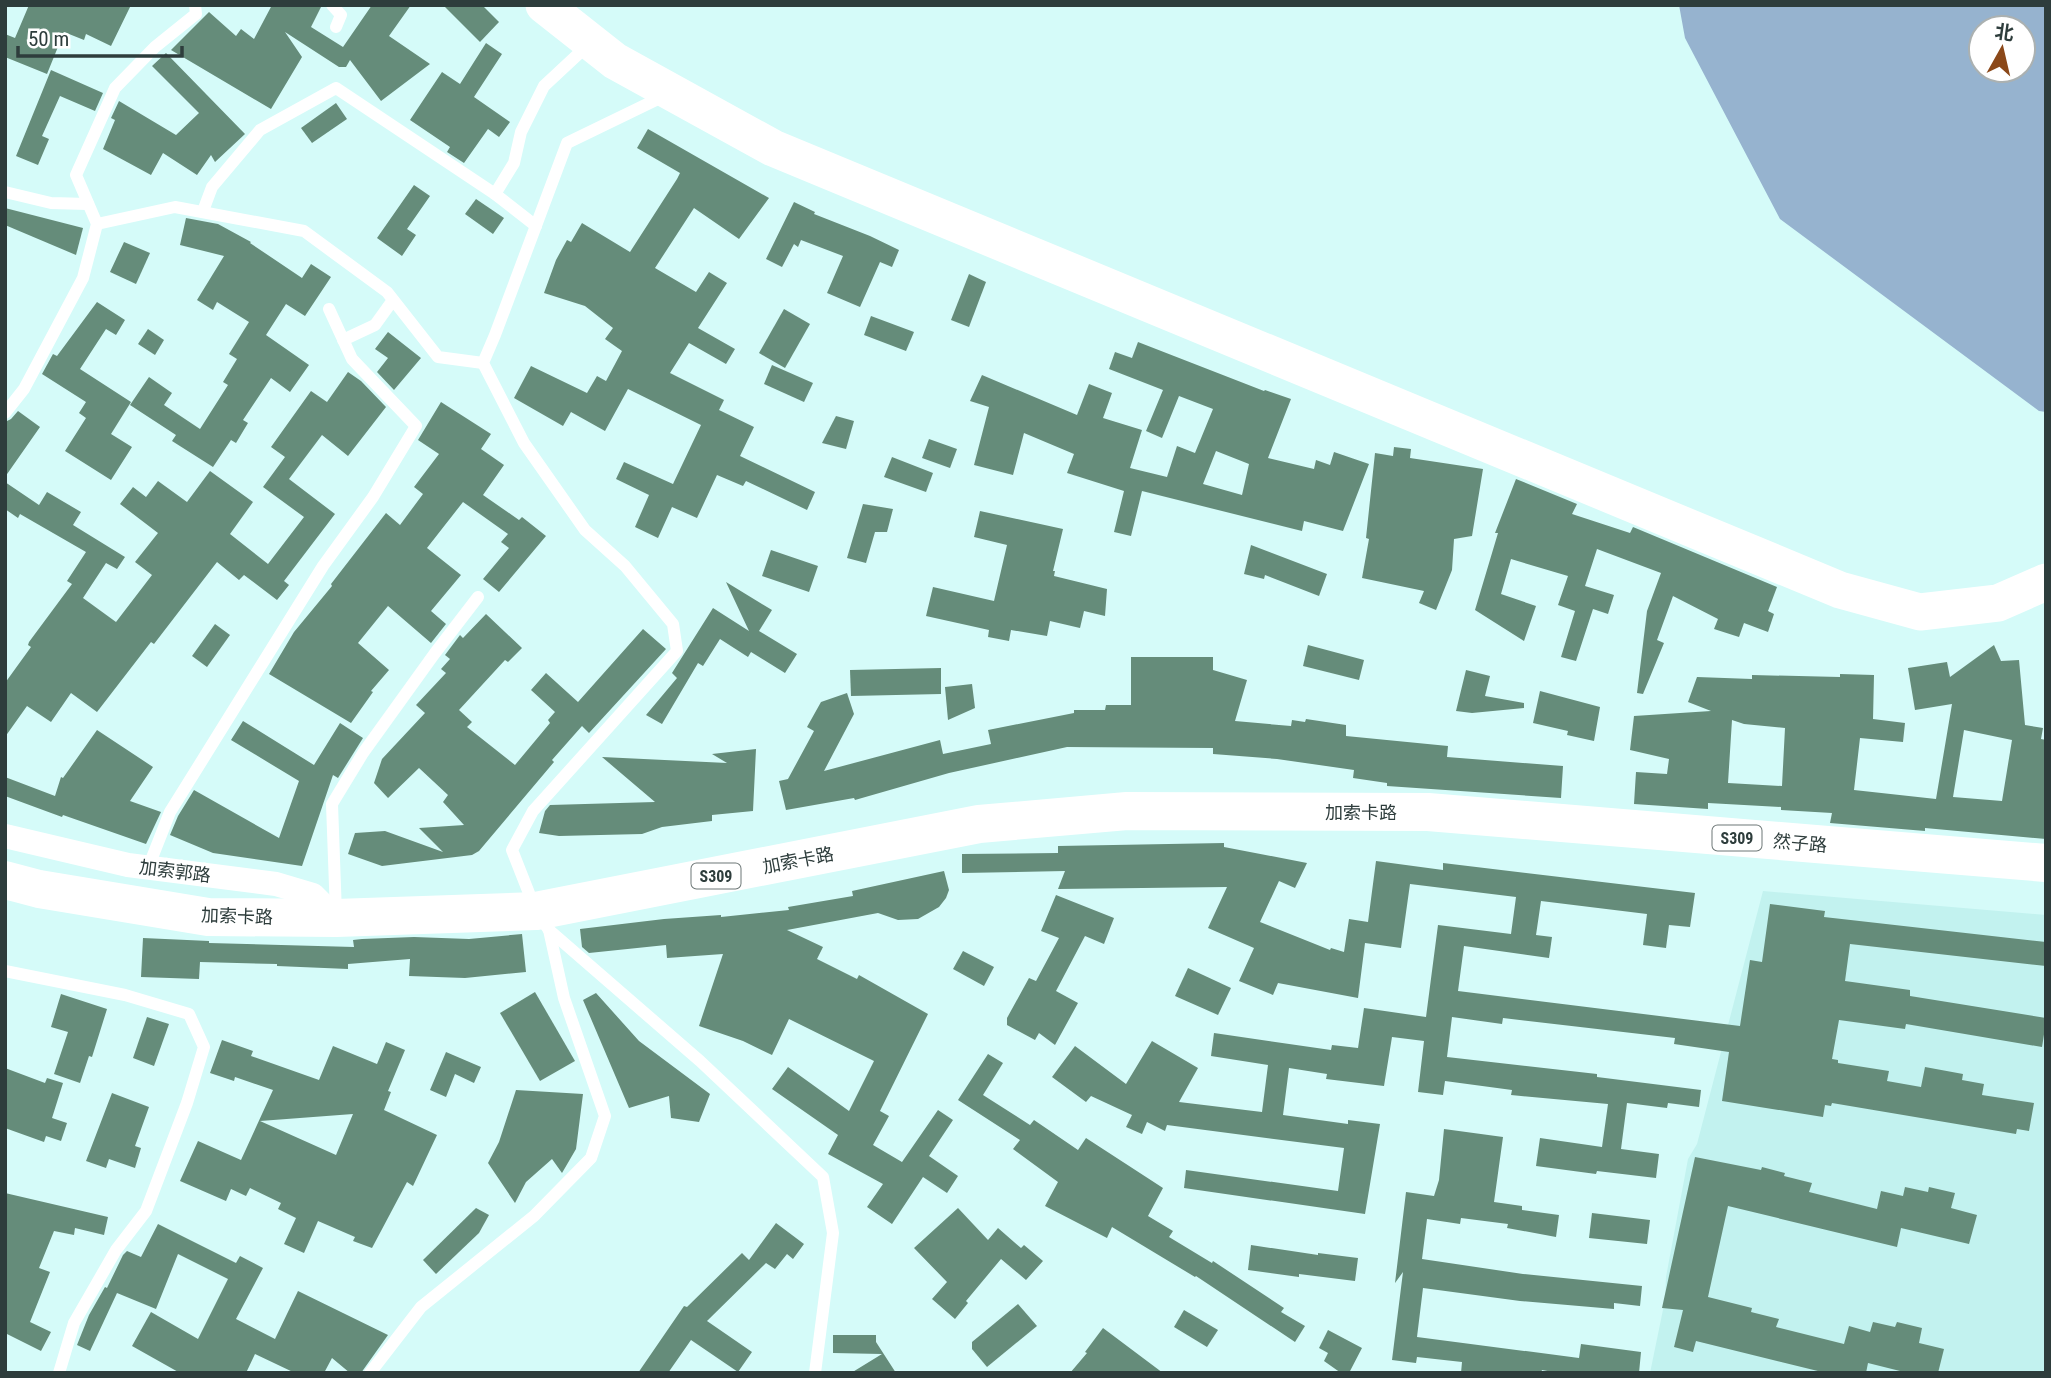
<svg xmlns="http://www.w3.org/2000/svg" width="2051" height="1378" viewBox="0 0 2051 1378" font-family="'Roboto Condensed','Noto Sans SC',sans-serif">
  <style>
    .built { fill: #c2f2ef }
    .water { fill: #96b3cf; fill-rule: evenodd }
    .building { fill: #658c7a; fill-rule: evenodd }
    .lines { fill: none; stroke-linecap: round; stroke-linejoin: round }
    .lane { stroke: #fff; stroke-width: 12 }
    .street { stroke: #fff; stroke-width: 24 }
    .secondary { stroke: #fff; stroke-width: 37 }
    .primary { stroke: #fff; stroke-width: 38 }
    .labels { text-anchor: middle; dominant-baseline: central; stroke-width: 7; stroke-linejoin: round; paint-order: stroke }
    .shield { fill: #fff; stroke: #6d7776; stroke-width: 2 }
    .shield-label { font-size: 16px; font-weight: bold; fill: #2e3d3c }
    .street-label { font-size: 18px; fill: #2e3d3c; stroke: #fff }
  </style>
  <rect width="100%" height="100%" fill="#d5fbf9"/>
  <polygon class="built" points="1763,891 2046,915 2046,1373 1650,1373 1665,1300 1666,1277 1688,1159 1697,1144"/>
  <path class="water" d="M 1679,5 L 2046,5 L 2046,412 L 2039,411 L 1780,219 L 1685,38 ZM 1981,28 L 2023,28 L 2023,70 L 1981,70 Z"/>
  <g class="building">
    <polygon points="29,5 131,5 111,46 86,34 84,40 64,32 47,74 5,57 5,34 15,38"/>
    <polygon points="272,5 322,5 311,27 343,47 372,5 411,5 389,36 430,64 381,101 350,60 346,67 339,67 285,32 302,57 271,109 171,50 209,12 236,36 241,29 254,39"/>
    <polygon points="443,5 482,5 499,22 480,42"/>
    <polygon points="486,43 502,54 474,97 510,122 499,137 488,129 464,163 447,152 450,147 410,120 442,72 460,84"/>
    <polygon points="166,53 245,134 215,162 211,155 197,175 163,153 151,175 103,149 115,120 111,118 119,101 176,135 199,113 152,66"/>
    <polygon points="51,70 103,93 95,111 60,96 42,136 49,139 38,165 16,156"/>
    <polygon points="336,103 347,119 312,143 301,128"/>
    <polygon points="648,129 769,198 739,239 694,208 655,268 696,292 709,272 727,283 698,328 735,349 726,364 689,343 670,373 724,400 719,410 754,427 740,456 815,492 807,510 746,481 743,486 717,475 697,518 672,507 658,538 635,527 649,495 616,479 624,462 673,484 701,425 628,389 605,431 571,412 563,426 514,398 531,366 587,393 597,376 606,381 622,351 605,339 613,328 585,306 544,293 556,260 567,240 571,242 582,223 630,252 677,179 680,173 637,148"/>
    <polygon points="414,185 430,196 407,229 416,235 402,256 377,238"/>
    <polygon points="476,199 504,218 493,234 465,214"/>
    <polygon points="794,202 815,212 814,214 870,236 899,250 892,267 880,262 860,307 827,293 843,256 801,240 798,247 794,244 782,267 766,259"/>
    <polygon points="5,208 83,228 76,255 5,225"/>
    <polygon points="186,218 218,224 251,242 250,243 302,278 311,264 331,277 305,316 286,304 266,335 309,365 290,392 271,378 243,420 248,423 236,443 231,440 213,467 172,441 176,435 130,405 149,377 172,393 164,405 200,429 228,385 223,382 237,359 229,354 249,322 217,302 213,310 197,300 224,256 180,245"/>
    <polygon points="124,242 150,253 136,284 110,272"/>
    <polygon points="969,274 986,282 969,327 951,320"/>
    <polygon points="97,302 125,320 116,335 106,329 80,369 131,402 111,434 132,447 111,480 65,451 86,418 79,413 86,402 42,374 53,354 57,356"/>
    <polygon points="784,309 810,324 785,368 759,353"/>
    <polygon points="871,316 914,332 906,351 864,335"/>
    <polygon points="148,329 164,340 155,355 138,344"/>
    <polygon points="388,332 421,358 394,390 377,372 388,358 375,349"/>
    <path d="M 1138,342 L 1264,391 L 1265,390 L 1291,399 L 1268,458 L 1314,469 L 1316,460 L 1330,465 L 1334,452 L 1369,464 L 1343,531 L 1304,521 L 1302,531 L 1142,491 L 1131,536 L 1114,532 L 1124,491 L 1067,473 L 1074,454 L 1024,433 L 1013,475 L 974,465 L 989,407 L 970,401 L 982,375 L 1077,415 L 1089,384 L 1112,393 L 1103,418 L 1142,430 L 1130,468 L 1167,477 L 1177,446 L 1195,453 L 1213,409 L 1179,396 L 1162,438 L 1146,431 L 1163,390 L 1109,369 L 1115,352 L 1132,358 ZM 1216,451 L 1249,464 L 1242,495 L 1203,484 Z"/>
    <polygon points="772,365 813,383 804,402 764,384"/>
    <polygon points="348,372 361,381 386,407 348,456 322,435 289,479 335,514 284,581 289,585 277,600 244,575 239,580 217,562 154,644 151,642 97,712 71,693 51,722 27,706 5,737 5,683 31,647 28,645 29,642 72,584 67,581 86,552 20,514 18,518 5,509 5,482 39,505 47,492 81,512 73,525 125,557 117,569 106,563 83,598 116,622 152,575 135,562 158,533 120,504 133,487 146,497 158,481 187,502 210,471 253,502 230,534 268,564 304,517 263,487 285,457 271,447 311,391 327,402"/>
    <polygon points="441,402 491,434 481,449 504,465 483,495 519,520 522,517 546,536 499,592 483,579 509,548 501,542 508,534 463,502 427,548 461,575 431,611 446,624 431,643 388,606 358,643 389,670 371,691 373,692 351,723 269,674 294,632 332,586 331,584 386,513 400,525 423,494 414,487 439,454 418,440"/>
    <polygon points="18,411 40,427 5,477 5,422 11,419"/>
    <polygon points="836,416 854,421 846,449 822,443"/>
    <polygon points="929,439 957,449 950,468 922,458"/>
    <polygon points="1394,447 1411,449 1410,458 1483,469 1472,536 1454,539 1452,570 1436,610 1419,603 1424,591 1362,578 1369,539 1366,538 1375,453 1393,456"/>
    <polygon points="892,457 933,473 926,492 884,477"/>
    <polygon points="1516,479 1577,504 1572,514 1630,533 1633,527 1777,587 1768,611 1774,614 1768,632 1744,623 1739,637 1714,629 1718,619 1673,596 1657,640 1664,643 1643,694 1637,693 1647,611 1661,573 1597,549 1585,586 1614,595 1608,614 1593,609 1576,661 1561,657 1575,611 1558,605 1568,576 1511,559 1501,594 1536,606 1524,641 1475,610 1498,533 1495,533"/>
    <polygon points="863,504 893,509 887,532 875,532 866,563 847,558"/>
    <polygon points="980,511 1063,529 1053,571 1055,571 1054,576 1107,589 1105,616 1084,611 1080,628 1050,621 1047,636 1011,630 1009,641 988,637 989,630 926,616 933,587 994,601 1007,545 974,537"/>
    <polygon points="1251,545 1327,574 1319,596 1265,575 1264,579 1244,574"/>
    <polygon points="771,550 818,566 809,592 762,576"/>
    <polygon points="726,582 772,610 759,631 797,654 785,673 751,652 748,657 720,639 703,666 698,663 662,724 646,715 677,678 672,673 713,608 749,631"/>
    <polygon points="486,614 522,648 508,662 505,660 459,710 472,722 467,727 515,765 550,723 548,720 555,712 531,690 546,673 578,702 643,629 666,649 589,733 582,726 552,760 554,762 479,851 472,855 382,866 348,854 355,833 385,831 443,852 419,828 464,825 443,802 448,795 419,768 388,798 374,783 382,759 425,713 416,705 446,673 441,669 450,659 445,655 460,635 463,638"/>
    <polygon points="215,624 230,635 207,667 192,656"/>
    <polygon points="1308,645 1364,660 1359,680 1303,666"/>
    <path d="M 1994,645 L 2001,661 L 2019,660 L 2025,725 L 2043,728 L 2041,739 L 2046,740 L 2046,839 L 1925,828 L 1925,831 L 1830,823 L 1832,813 L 1781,810 L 1781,807 L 1708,803 L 1708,809 L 1634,804 L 1636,772 L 1667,774 L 1669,759 L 1630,750 L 1634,716 L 1711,711 L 1688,702 L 1697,677 L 1752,679 L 1752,675 L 1840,677 L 1840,674 L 1874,675 L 1873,719 L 1905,723 L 1903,742 L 1860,738 L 1854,790 L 1936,799 L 1952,704 L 1915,710 L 1908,668 L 1947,662 L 1950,677 ZM 1732,720 L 1744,724 L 1785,728 L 1782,786 L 1728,783 ZM 1964,730 L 2012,740 L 2002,801 L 1953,797 Z"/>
    <polygon points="1131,657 1213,657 1213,670 1247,680 1235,721 1291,726 1292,720 1305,722 1306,719 1346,725 1346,736 1448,746 1447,757 1563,766 1561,798 1387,786 1387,783 1353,778 1354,770 1277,759 1213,754 1213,748 1067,747 949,773 855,800 854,798 786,810 779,781 788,779 814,731 807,727 821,702 847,693 854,714 824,771 940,740 943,754 991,744 988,730 1074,713 1074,710 1105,710 1106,705 1131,705"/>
    <polygon points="941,668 941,694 851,696 850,670"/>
    <polygon points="1466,670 1490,676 1485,696 1524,703 1524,708 1472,713 1456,711"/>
    <polygon points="972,684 975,708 948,720 945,687"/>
    <polygon points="1540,691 1600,707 1594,741 1567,735 1568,731 1533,723"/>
    <polygon points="243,721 314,765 340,723 363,738 338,778 333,775 302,866 213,853 170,835 178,816 194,790 279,838 299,781 231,740"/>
    <polygon points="97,730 153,767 130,801 161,812 146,844 63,815 62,817 5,796 5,777 55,796 61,777 63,778"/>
    <polygon points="756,749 753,811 712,815 712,821 662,827 642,834 559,836 539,833 545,811 550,805 655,802 602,757 727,763 712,754"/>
    <polygon points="1224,843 1224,847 1307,863 1295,888 1279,881 1260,922 1330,950 1331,948 1344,952 1349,919 1368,922 1376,861 1443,870 1443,863 1695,893 1690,927 1669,925 1666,948 1643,945 1647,914 1541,901 1536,935 1552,937 1549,958 1464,946 1458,991 1740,1026 1750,960 1762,962 1770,904 1825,911 1824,917 2046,942 2046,966 1850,944 1845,981 1910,990 1910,996 2046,1018 2046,1022 2042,1047 1906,1024 1905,1029 1839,1020 1832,1059 1838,1060 1838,1063 1889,1071 1887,1081 1921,1087 1925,1067 1963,1074 1962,1080 1984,1084 1982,1095 2034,1103 2029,1131 2017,1129 2016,1134 1832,1103 1831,1106 1825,1105 1823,1117 1722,1101 1729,1052 1674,1044 1675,1038 1503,1018 1502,1024 1452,1017 1447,1057 1597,1074 1597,1077 1701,1090 1699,1107 1668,1103 1667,1108 1627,1103 1621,1149 1659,1154 1656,1178 1597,1171 1596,1174 1536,1166 1540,1138 1602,1147 1608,1104 1511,1095 1512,1090 1445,1081 1443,1095 1418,1092 1424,1041 1392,1037 1384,1086 1326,1079 1327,1074 1289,1068 1283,1115 1348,1124 1348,1120 1380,1124 1365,1214 1184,1188 1186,1170 1338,1191 1344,1148 1167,1125 1165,1131 1147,1122 1142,1134 1126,1127 1132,1115 1091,1096 1086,1102 1052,1077 1075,1046 1126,1084 1152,1041 1198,1068 1179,1102 1262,1112 1268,1065 1211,1056 1214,1033 1331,1050 1332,1045 1358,1048 1364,1008 1426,1017 1438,925 1511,934 1516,897 1410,884 1401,948 1365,943 1358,998 1278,983 1273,995 1239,981 1254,948 1208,928 1227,887 1058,889 1065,871 962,873 962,854 1058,853 1058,846"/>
    <polygon points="944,871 949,890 946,898 939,907 918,919 898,920 878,913 787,930 823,947 817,959 857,979 859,975 928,1014 880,1111 889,1116 873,1145 902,1162 938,1110 953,1120 929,1156 958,1176 947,1193 923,1177 892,1224 867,1207 883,1184 828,1154 838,1135 772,1089 788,1067 849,1111 874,1061 789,1019 772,1055 743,1041 699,1026 723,954 667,958 666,945 589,953 582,947 580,929 664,919 721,915 721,917 789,910 788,907 853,896 852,891"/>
    <polygon points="1056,895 1114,918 1104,944 1085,936 1056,991 1078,1003 1055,1045 1039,1033 1035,1040 1007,1025 1007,1018 1029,978 1036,981 1059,938 1041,931"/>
    <polygon points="522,934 526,972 465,978 409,976 410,959 348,964 348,969 277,966 277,964 200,962 199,979 141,977 143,938 209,941 209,943 354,947 353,940 362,939 414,937 469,939"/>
    <polygon points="963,951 994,967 984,986 953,969"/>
    <polygon points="1188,968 1231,988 1218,1015 1175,996"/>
    <polygon points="535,992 575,1061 540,1081 500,1013"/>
    <polygon points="596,993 639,1041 710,1094 699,1122 671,1118 669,1096 629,1108 583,1000"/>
    <polygon points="61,994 107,1009 92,1057 89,1056 80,1083 54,1074 68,1032 51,1027"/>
    <polygon points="147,1017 169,1024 154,1066 133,1058"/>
    <path d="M 222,1040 L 253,1051 L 251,1056 L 319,1080 L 333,1046 L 377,1064 L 386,1042 L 405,1050 L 388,1091 L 391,1092 L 384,1110 L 437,1135 L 413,1186 L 407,1182 L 372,1248 L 353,1241 L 355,1237 L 318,1221 L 304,1253 L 284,1244 L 296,1218 L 278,1209 L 281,1203 L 250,1188 L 246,1196 L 231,1189 L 226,1201 L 180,1181 L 198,1141 L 241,1160 L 273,1090 L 235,1077 L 234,1081 L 210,1073 ZM 353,1114 L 336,1155 L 260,1121 Z"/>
    <polygon points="446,1052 481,1067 474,1083 455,1074 446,1097 430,1090"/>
    <polygon points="988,1054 1003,1063 983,1095 1030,1125 1034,1120 1078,1150 1086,1138 1163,1188 1148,1216 1173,1231 1169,1237 1212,1263 1213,1261 1284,1308 1281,1312 1305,1326 1295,1342 1196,1276 1195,1277 1112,1227 1107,1238 1045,1206 1058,1182 1013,1149 1020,1140 958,1100"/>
    <polygon points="5,1068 45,1083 47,1078 63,1083 52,1118 67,1123 61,1141 46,1136 44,1142 5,1128"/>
    <polygon points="516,1090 583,1094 576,1149 562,1173 552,1159 526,1182 515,1203 488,1163 499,1142"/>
    <polygon points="112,1093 149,1107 135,1146 141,1148 135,1168 109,1159 106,1168 86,1161"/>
    <polygon points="1444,1129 1503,1137 1494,1202 1522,1206 1522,1210 1559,1215 1556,1237 1507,1228 1508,1224 1461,1218 1460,1224 1427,1219 1422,1259 1523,1274 1642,1286 1640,1306 1614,1303 1614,1309 1520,1301 1423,1288 1417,1337 1579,1358 1581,1344 1641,1352 1639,1373 1558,1373 1542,1370 1541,1373 1461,1373 1462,1362 1417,1357 1416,1363 1392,1360 1403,1272 1395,1283 1406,1192 1434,1196 1439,1180"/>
    <polygon points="1695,1157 1761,1170 1762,1167 1785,1173 1784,1176 1812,1183 1809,1192 1877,1209 1881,1191 1903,1196 1905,1187 1928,1192 1929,1187 1955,1193 1951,1208 1977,1215 1969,1244 1901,1228 1897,1247 1728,1206 1708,1297 1752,1308 1751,1312 1779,1319 1776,1327 1844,1344 1849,1326 1870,1332 1873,1322 1895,1327 1897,1322 1922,1328 1919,1343 1944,1349 1938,1373 1908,1373 1868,1363 1866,1373 1826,1373 1696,1341 1693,1352 1674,1347 1683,1310 1662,1308"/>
    <polygon points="5,1193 108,1217 104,1235 75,1228 74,1235 54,1231 39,1268 50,1272 30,1322 51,1332 41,1351 5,1333"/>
    <polygon points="476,1208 489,1215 479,1233 436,1274 423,1260"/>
    <polygon points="958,1208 988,1240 998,1228 1021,1248 1024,1245 1043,1261 1026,1280 1001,1259 966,1301 968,1303 955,1319 932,1299 947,1282 914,1248"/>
    <polygon points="1592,1213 1650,1220 1647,1244 1589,1238"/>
    <polygon points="776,1223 804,1244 793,1259 787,1254 775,1269 766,1263 707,1321 752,1352 738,1372 691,1340 668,1373 638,1373 684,1306 687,1307 742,1253 749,1260"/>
    <polygon points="158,1224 236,1263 240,1256 263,1268 236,1319 275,1339 298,1291 388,1335 361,1373 350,1373 332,1358 324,1373 295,1373 255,1354 246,1373 180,1373 132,1346 151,1312 198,1339 228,1279 178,1254 156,1309 117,1293 90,1351 77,1345 89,1315 105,1287 107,1288 123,1255 127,1251 141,1257"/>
    <polygon points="1251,1245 1318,1255 1318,1253 1358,1258 1355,1281 1299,1274 1299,1277 1248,1270"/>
    <polygon points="1018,1304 1037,1326 987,1367 972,1349 972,1342"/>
    <polygon points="1184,1310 1218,1330 1207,1347 1174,1327"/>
    <polygon points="1103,1328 1163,1373 1070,1373 1087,1353 1085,1352"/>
    <polygon points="1328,1330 1362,1348 1349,1373 1341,1373 1324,1361 1328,1353 1319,1348"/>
    <polygon points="833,1335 876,1335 876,1342 896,1373 851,1373 882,1354 833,1353"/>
  </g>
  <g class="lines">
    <g class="lane">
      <polyline points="332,5 341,15 336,27"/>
      <polyline points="666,95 567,143 495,335 483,363 524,443 585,530 625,566 673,624 677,651 533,811 512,850 536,911 549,930 700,1061 823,1177 833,1233 815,1373"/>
      <polyline points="5,192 51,203 88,204"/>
      <polyline points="495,194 514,163 521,132 544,86 588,45"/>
      <polyline points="203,211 212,187 260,130 336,88 495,194 536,226"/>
      <polyline points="97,224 175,207 304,231 387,292 438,357 483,363"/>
      <polyline points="343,340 375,325 393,300"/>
      <polyline points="5,413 24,389 83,278 97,224 76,175 115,88 155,47 196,14 195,5"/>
      <polyline points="148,868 170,812 323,566 373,497 416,426 352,359 329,309"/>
      <polyline points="336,914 332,804 363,753 435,653 478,597"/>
      <polyline points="5,971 125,995 189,1014 204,1047 187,1103 146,1211 116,1250 74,1323 59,1373"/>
      <polyline points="370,1373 421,1307 534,1216 591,1158 605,1116 564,998 549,930"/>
    </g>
    <polyline class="street" points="5,836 128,865 276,884 313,895 336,918"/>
    <polyline class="secondary" points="544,5 615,61 773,148 1840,590 1920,612 1998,603 2046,582"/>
    <polyline class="primary" points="5,880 39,889 208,917 336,918 536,911 979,824 1127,811 1428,812 2046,863"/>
  </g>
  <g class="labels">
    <g class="shield">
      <rect x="1712.5" y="825.5" width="49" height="25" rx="5"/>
      <rect x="691.5" y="863.5" width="49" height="25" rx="5"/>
    </g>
    <g class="shield-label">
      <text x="1737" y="838">S309</text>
      <text x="716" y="876">S309</text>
    </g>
    <g class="street-label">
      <text x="1361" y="812">加索卡路</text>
      <text transform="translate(1800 843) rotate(5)">然子路</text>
      <text transform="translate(798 860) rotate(-11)">加索卡路</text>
      <text transform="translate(175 871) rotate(7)">加索郭路</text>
      <text transform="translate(237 916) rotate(2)">加索卡路</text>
    </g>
  </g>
  <rect width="2051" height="1378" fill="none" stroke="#2e3d3c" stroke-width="14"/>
  <g transform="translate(2002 49) rotate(8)"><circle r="33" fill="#ffffff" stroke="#abb1b1" stroke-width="2"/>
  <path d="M0-5L12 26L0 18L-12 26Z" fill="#8b4819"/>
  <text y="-10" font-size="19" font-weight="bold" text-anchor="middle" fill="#2e3d3c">北</text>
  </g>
  <path d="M18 46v10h164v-10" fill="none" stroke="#2e3d3c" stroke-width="3.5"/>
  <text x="28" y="46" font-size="21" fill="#2e3d3c" stroke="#ffffff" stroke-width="5" paint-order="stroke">50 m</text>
</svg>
